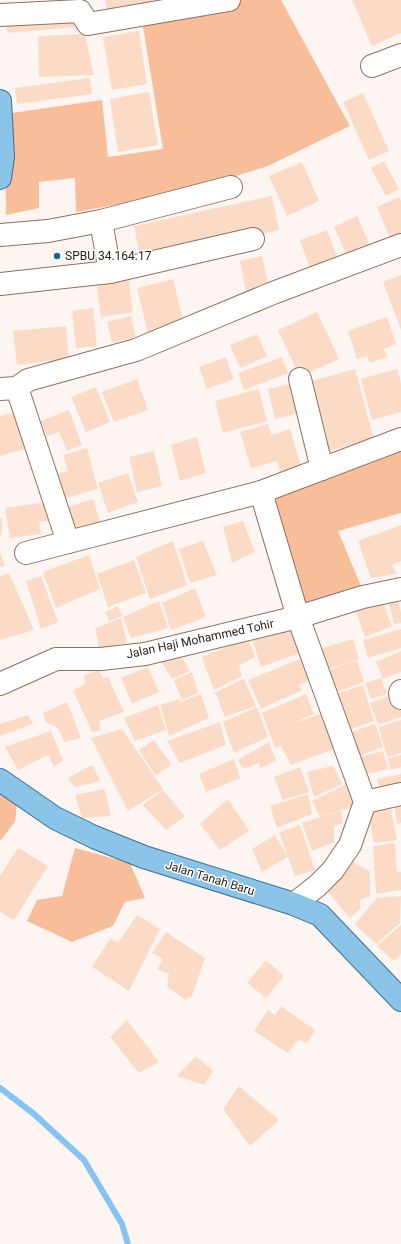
<svg xmlns="http://www.w3.org/2000/svg" width="401" height="1244" viewBox="0 0 401 1244" font-family="Roboto,sans-serif">
  <style>
    .green { fill: #f8be9a }
    .lines { fill: none; stroke-linecap: round; stroke-linejoin: round }
    .stream { stroke: #85c3f2; stroke-width: 6 }
    .building { fill: #fcdbc6 }
    .minor-casing { stroke: #8f715f; stroke-width: 24 }
    .major-casing { stroke: #387197; stroke-width: 24 }
    .minor { stroke: #fff; stroke-width: 22 }
    .major { stroke: #8bc4e9; stroke-width: 22 }
    .poi-dot { fill: #176899; stroke: #fff; stroke-width: 1.5 }
    .labels { text-anchor: middle; dominant-baseline: central; stroke-width: 3; stroke-linejoin: round; paint-order: stroke }
    .poi-label { font-size: 12px; fill: #2d211a; stroke: #fff; text-anchor: start }
    .street-label { font-size: 12px; fill: #2d211a; stroke: #fff }
  </style>
  <rect width="100%" height="100%" fill="#fcf5f1"/>
  <g class="green">
    <polygon points="220,0 281,0 350,126 268,166 177,194 76,212 75,178 39,182 39,208 6,215 5,114 102,100 108,157 163,149 143,27"/>
    <polygon points="401,447 401,513 338,531 361,586 305,605 270,490"/>
    <polygon points="0,791 18,793 15,822 1,840 0,839"/>
    <polygon points="75,848 130,863 145,898 125,902 113,926 72,942 27,921 37,900 62,896"/>
  </g>
  <g class="lines">
    <polyline class="stream" points="0,1088 34,1114 84,1160 122,1224 128,1244"/>
  </g>
  <g class="building">
    <polygon points="105,0 152,0 154,7 108,16"/>
    <polygon points="352,0 401,0 401,33 372,46"/>
    <polygon points="74,16 75,27 7,33 6,23"/>
    <polygon points="139,31 147,84 112,90 103,37"/>
    <polygon points="85,34 94,75 39,77 38,36"/>
    <polygon points="90,78 92,94 17,104 15,88"/>
    <polygon points="149,92 158,145 118,152 110,99"/>
    <polygon points="363,93 389,151 369,160 343,102"/>
    <polygon points="384,161 399,189 386,196 371,168"/>
    <polygon points="302,162 319,201 287,216 269,176"/>
    <polygon points="272,196 279,230 141,261 134,226"/>
    <polygon points="399,197 401,201 401,235 391,240 377,207"/>
    <polygon points="357,216 370,245 347,256 334,227"/>
    <polygon points="327,230 338,259 310,269 300,240"/>
    <polygon points="262,256 270,291 247,296 240,261"/>
    <polygon points="401,275 401,330 383,282"/>
    <polygon points="128,276 133,312 101,317 96,281"/>
    <polygon points="173,279 184,324 148,333 137,288"/>
    <polygon points="93,308 97,346 76,348 72,311"/>
    <polygon points="317,312 339,359 300,377 278,330"/>
    <polygon points="131,316 136,337 112,343 107,322"/>
    <polygon points="387,317 396,344 384,349 387,357 370,363 367,356 357,359 348,331"/>
    <polygon points="66,326 69,359 17,365 13,331"/>
    <polygon points="257,334 267,356 240,368 230,345"/>
    <polygon points="226,357 234,379 207,389 199,367"/>
    <polygon points="282,357 288,373 244,390 238,373"/>
    <polygon points="355,369 374,439 324,452 305,383"/>
    <polygon points="397,369 401,383 401,412 372,420 361,379"/>
    <polygon points="137,379 148,410 114,422 102,392"/>
    <polygon points="294,383 301,413 275,419 268,389"/>
    <polygon points="96,387 110,422 86,432 71,397"/>
    <polygon points="259,389 267,421 223,433 215,401"/>
    <polygon points="69,410 82,445 67,451 59,432 47,436 41,421"/>
    <polygon points="19,411 28,448 0,456 0,416"/>
    <polygon points="268,424 271,435 290,429 301,466 280,472 277,461 251,468 240,432"/>
    <polygon points="197,437 206,473 180,481 171,445"/>
    <polygon points="87,448 98,489 62,499 55,474 68,471 63,455"/>
    <polygon points="154,451 162,486 137,492 129,457"/>
    <polygon points="128,473 138,502 108,513 98,483"/>
    <polygon points="93,499 101,525 71,535 62,509"/>
    <polygon points="54,501 56,520 39,522 41,534 10,538 5,508"/>
    <rect x="0" y="518" width="2" height="17"/>
    <polygon points="243,521 255,552 232,563 223,527"/>
    <polygon points="401,525 401,561 392,565 397,574 371,578 358,541"/>
    <polygon points="173,541 187,585 150,599 136,557"/>
    <polygon points="203,541 217,575 190,583 179,549"/>
    <polygon points="0,552 5,566 0,567"/>
    <polygon points="89,555 100,589 56,608 43,572"/>
    <polygon points="134,560 146,593 108,607 97,574"/>
    <polygon points="9,573 34,630 0,640 0,576"/>
    <polygon points="41,576 58,622 41,629 26,581"/>
    <polygon points="195,588 206,617 171,630 162,603"/>
    <polygon points="396,593 401,612 401,623 394,624 387,596"/>
    <polygon points="381,596 392,626 365,637 354,606"/>
    <polygon points="159,601 168,628 131,638 123,617"/>
    <polygon points="118,606 122,616 109,621 105,612"/>
    <polygon points="121,618 127,643 99,648 95,628"/>
    <polygon points="293,621 303,652 261,667 252,639"/>
    <polygon points="401,629 401,648 368,658 363,640"/>
    <polygon points="248,638 255,657 239,665 242,676 214,690 202,657"/>
    <polygon points="353,639 359,659 329,669 322,648"/>
    <polygon points="401,651 401,672 383,679 376,662"/>
    <polygon points="180,654 190,671 172,679 161,661"/>
    <polygon points="305,657 313,680 299,685 302,690 261,709 248,680"/>
    <polygon points="357,660 364,682 337,692 329,670"/>
    <polygon points="148,667 159,692 132,704 121,678"/>
    <polygon points="99,670 103,679 108,677 124,712 99,721 101,730 92,732 73,690 85,684 84,675"/>
    <polygon points="192,672 198,693 182,700 174,680"/>
    <polygon points="381,678 387,694 371,699 365,683"/>
    <polygon points="244,679 256,706 225,717 215,692"/>
    <polygon points="363,685 374,721 348,730 336,694"/>
    <polygon points="397,693 401,705 401,717 378,725 370,703"/>
    <polygon points="201,694 209,718 169,736 160,705 180,699 181,702"/>
    <polygon points="306,694 314,714 291,724 323,713 336,748 291,765 281,746 275,748 262,713"/>
    <polygon points="67,702 81,738 64,742 58,728 46,722 43,713"/>
    <polygon points="158,705 166,730 135,741 124,718"/>
    <polygon points="257,707 268,737 234,753 223,722"/>
    <polygon points="28,715 33,724 0,736 0,724"/>
    <polygon points="401,720 401,753 387,757 379,727"/>
    <polygon points="220,722 226,745 180,763 167,741"/>
    <polygon points="375,724 383,747 357,757 348,733"/>
    <polygon points="122,729 163,789 128,811 91,738"/>
    <polygon points="51,731 63,760 54,767 48,755 18,770 5,747"/>
    <polygon points="154,740 171,764 156,776 139,750"/>
    <polygon points="269,742 276,761 260,768 259,763 243,769 238,760"/>
    <polygon points="383,751 388,769 360,776 355,758"/>
    <polygon points="401,755 401,767 391,770 388,758"/>
    <polygon points="234,759 240,778 206,792 199,774"/>
    <polygon points="92,765 101,781 75,787 68,778"/>
    <polygon points="333,766 342,784 314,797 307,772"/>
    <polygon points="300,767 309,792 283,800 274,777"/>
    <polygon points="401,774 401,788 380,792 377,779"/>
    <polygon points="351,782 358,805 320,817 312,801"/>
    <polygon points="105,789 111,816 82,818 75,795"/>
    <polygon points="163,790 185,816 166,830 143,805"/>
    <polygon points="308,794 312,814 277,828 270,806"/>
    <polygon points="228,799 249,831 220,850 200,824"/>
    <polygon points="401,802 401,823 397,824 394,803"/>
    <polygon points="391,808 397,840 374,843 368,812"/>
    <polygon points="341,811 343,823 334,826 334,842 312,851 302,823"/>
    <polygon points="300,825 315,870 295,876 279,832"/>
    <polygon points="275,835 288,857 262,872 252,849"/>
    <polygon points="395,843 397,872 401,872 401,890 376,894 373,846"/>
    <polygon points="18,848 48,866 14,920 0,912 0,876"/>
    <polygon points="347,857 354,863 370,871 370,896 360,900 360,909 350,918 327,891"/>
    <polygon points="401,896 400,923 376,944 355,924 377,898"/>
    <polygon points="137,915 160,929 129,991 92,967 110,939 118,943"/>
    <polygon points="401,925 401,954 394,961 377,946"/>
    <polygon points="166,932 205,958 192,996 185,1000 167,987 169,974 157,969 163,959 152,953"/>
    <polygon points="266,960 284,976 266,998 247,983"/>
    <polygon points="281,1006 315,1030 307,1043 298,1040 288,1053 254,1031 268,1010 275,1015"/>
    <polygon points="127,1020 159,1062 139,1073 110,1037"/>
    <polygon points="196,1056 213,1071 204,1085 177,1076"/>
    <polygon points="239,1086 279,1120 250,1146 223,1109"/>
  </g>
  <g class="lines">
    <defs>
      <g id="minor">
        <polyline points="0,15 80,11 88,24 229,0"/>
        <polyline points="372,66 401,55"/>
        <polyline points="101,221 110,272"/>
        <polyline points="0,235 48,231 101,221 231,187"/>
        <polyline points="0,284 110,272 253,239"/>
        <polyline points="300,379 322,469"/>
        <polyline points="17,388 68,542"/>
        <polyline points="0,389 17,388 28,380 136,350 273,293 401,245"/>
        <polyline points="261,492 298,617 365,802 350,845 333,870 317,886 294,904"/>
        <polyline points="26,553 261,492 401,439"/>
        <polyline points="0,684 56,659 101,659 145,654 298,617 363,597 401,589"/>
        <polyline points="401,691 400,693 401,698"/>
        <polyline points="365,802 401,794"/>
      </g>
      <g id="major">
        <polyline points="0,101 3,157 0,178"/>
        <polyline points="0,780 55,818 94,837 144,857 294,904 320,915 401,1000"/>
      </g>
    </defs>
    <use href="#minor" class="minor-casing"/>
    <use href="#major" class="major-casing"/>
    <use href="#minor" class="minor"/>
    <use href="#major" class="major"/>
  </g>
  <circle class="poi-dot" cx="57" cy="256" r="4"/>
  <g class="labels">
    <g class="poi-label">
      <text x="65" y="256">SPBU 34.164.17</text>
    </g>
    <g class="street-label">
      <text transform="translate(200 639) rotate(-12)">Jalan Haji Mohammed Tohir</text>
      <text transform="translate(210 878) rotate(17)">Jalan Tanah Baru</text>
    </g>
  </g>
</svg>
